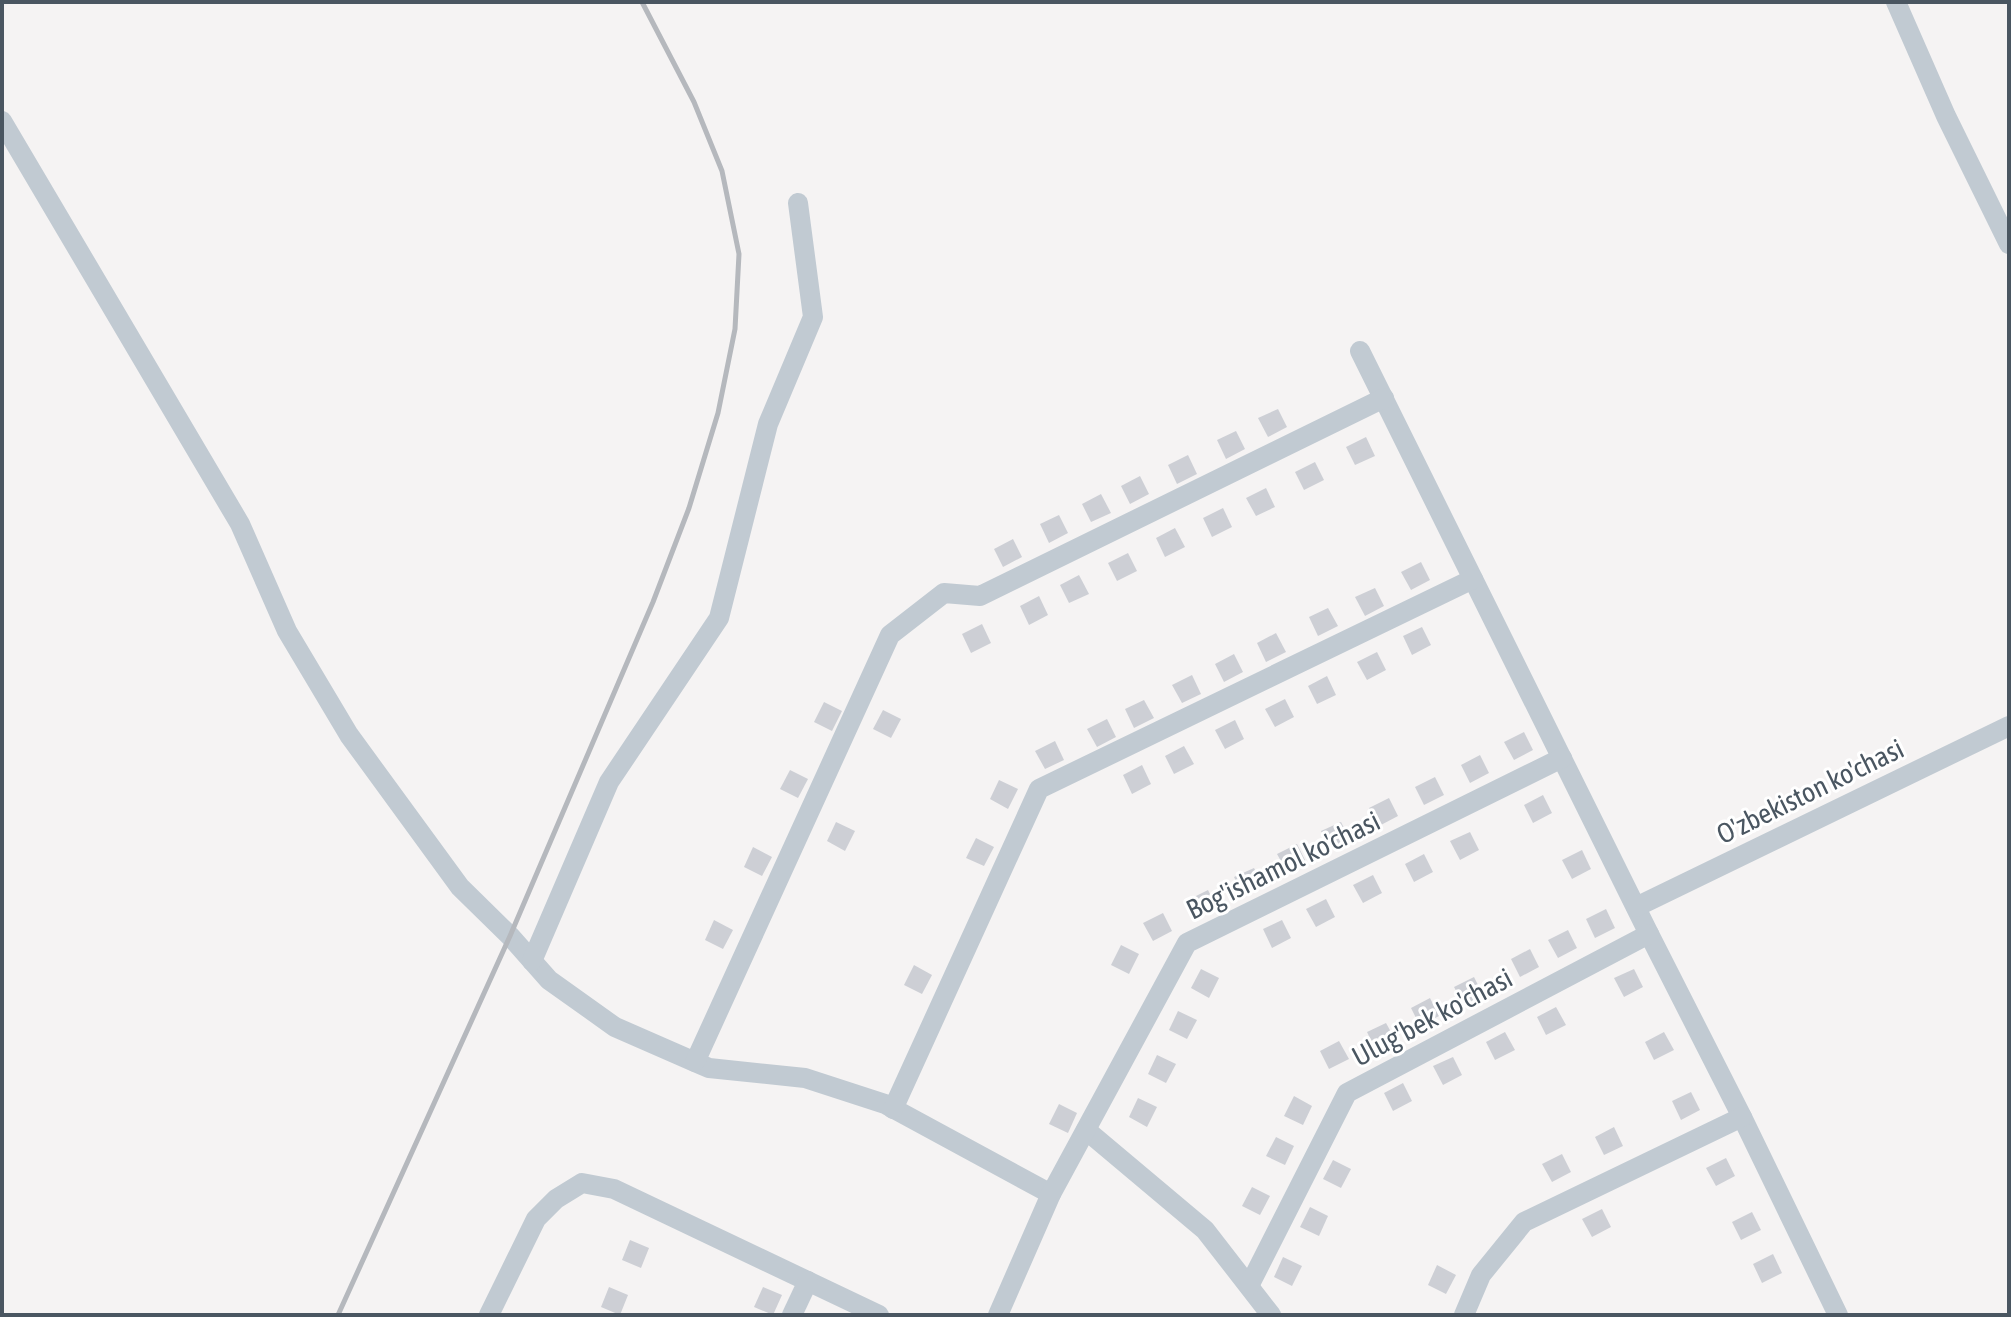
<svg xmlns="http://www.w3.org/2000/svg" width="2011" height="1317" viewBox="0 0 2011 1317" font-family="'Asap Condensed',sans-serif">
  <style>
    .building { fill: #cdcfd5 }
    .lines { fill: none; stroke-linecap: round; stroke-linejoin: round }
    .minor { stroke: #c1cad2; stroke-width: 20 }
    .rail { stroke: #b5b8bd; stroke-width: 5 }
    .labels { text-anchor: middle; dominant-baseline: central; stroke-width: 6; stroke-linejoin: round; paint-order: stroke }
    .street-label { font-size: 28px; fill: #4a5661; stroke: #fff }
  </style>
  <rect width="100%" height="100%" fill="#f5f3f3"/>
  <g class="building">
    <polygon points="1278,409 1287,427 1268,437 1258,418"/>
    <polygon points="1236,431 1245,449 1226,459 1217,440"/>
    <polygon points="1366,437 1375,456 1355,465 1346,447"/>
    <polygon points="1188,455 1197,474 1177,484 1168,465"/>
    <polygon points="1315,462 1324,480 1304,490 1295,472"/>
    <polygon points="1140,476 1149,494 1130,504 1121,486"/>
    <polygon points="1266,488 1275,507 1256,516 1246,498"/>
    <polygon points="1101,494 1111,513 1091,522 1082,504"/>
    <polygon points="1223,508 1232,527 1212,537 1203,518"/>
    <polygon points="1059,515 1068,533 1049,543 1040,524"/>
    <polygon points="1175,528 1185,547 1165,557 1156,538"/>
    <polygon points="1013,539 1022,557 1003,567 994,549"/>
    <polygon points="1128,553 1137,571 1117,581 1108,563"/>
    <polygon points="1421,562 1430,580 1411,590 1401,572"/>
    <polygon points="1079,575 1089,594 1069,603 1060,585"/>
    <polygon points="1375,588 1384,606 1365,616 1355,597"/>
    <polygon points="1039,596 1048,615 1029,625 1020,606"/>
    <polygon points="1328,608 1338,626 1318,636 1309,617"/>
    <polygon points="982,624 991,643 971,653 962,634"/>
    <polygon points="1422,627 1431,645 1412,655 1403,636"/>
    <polygon points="1276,633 1286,652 1266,662 1257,643"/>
    <polygon points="1377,652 1386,670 1367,680 1357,662"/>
    <polygon points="1234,654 1243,672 1224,682 1215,664"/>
    <polygon points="1192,675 1201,694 1182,703 1172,685"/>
    <polygon points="1327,676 1336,695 1317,704 1308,686"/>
    <polygon points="1285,699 1294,717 1275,727 1265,709"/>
    <polygon points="1144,700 1154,718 1134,728 1125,709"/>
    <polygon points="824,702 842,711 832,731 814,722"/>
    <polygon points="883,710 901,719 891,738 873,729"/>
    <polygon points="1107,719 1116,737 1097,747 1087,729"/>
    <polygon points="1235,720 1244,739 1225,749 1215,730"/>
    <polygon points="1524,732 1533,750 1514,760 1504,742"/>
    <polygon points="1055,741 1064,760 1045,769 1035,751"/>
    <polygon points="1184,746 1194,764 1174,774 1165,756"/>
    <polygon points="1480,755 1489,773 1470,783 1461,765"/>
    <polygon points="1142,765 1151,784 1132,794 1123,775"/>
    <polygon points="790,770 808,779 798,798 780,789"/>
    <polygon points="1435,777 1444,795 1424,805 1415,787"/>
    <polygon points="999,780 1018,789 1008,809 990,799"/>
    <polygon points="1543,795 1552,813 1533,823 1524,805"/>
    <polygon points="1389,798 1398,816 1379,826 1369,808"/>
    <polygon points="836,822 855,831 845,851 827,841"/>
    <polygon points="1341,822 1350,840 1331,850 1321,831"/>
    <polygon points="1470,832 1479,850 1460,860 1450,841"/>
    <polygon points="976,838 994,847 984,866 966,858"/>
    <polygon points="1297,844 1306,862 1287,872 1277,854"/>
    <polygon points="753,847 772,857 762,876 744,867"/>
    <polygon points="1582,850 1591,869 1572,879 1562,860"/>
    <polygon points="1424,854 1433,872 1414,882 1405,864"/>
    <polygon points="1254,868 1263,886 1244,896 1234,877"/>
    <polygon points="1373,875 1382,893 1363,903 1353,885"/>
    <polygon points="1208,890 1217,908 1198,918 1188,900"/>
    <polygon points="1326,899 1335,917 1316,927 1306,909"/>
    <polygon points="1606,909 1615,928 1595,938 1586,919"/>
    <polygon points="1163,913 1172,931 1153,941 1143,923"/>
    <polygon points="714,920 733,930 723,949 705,940"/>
    <polygon points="1282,920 1291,938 1272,948 1263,929"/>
    <polygon points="1568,930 1577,948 1558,958 1548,940"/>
    <polygon points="1121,945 1139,954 1129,974 1111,965"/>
    <polygon points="1530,949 1539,967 1520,977 1511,959"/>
    <polygon points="914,965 932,975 922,994 904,985"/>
    <polygon points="1201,969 1219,978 1209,998 1191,988"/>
    <polygon points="1634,969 1643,987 1624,997 1614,978"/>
    <polygon points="1474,977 1483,995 1464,1005 1454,987"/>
    <polygon points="1430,998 1439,1016 1420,1026 1411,1008"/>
    <polygon points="1556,1007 1566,1025 1546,1035 1537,1017"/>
    <polygon points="1178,1011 1197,1020 1187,1039 1169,1030"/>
    <polygon points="1386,1023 1396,1041 1376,1051 1367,1032"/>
    <polygon points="1505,1032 1515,1050 1495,1060 1486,1042"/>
    <polygon points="1664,1032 1674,1050 1654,1060 1645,1042"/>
    <polygon points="1339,1041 1349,1059 1329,1069 1320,1051"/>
    <polygon points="1157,1055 1176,1064 1166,1083 1148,1074"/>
    <polygon points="1453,1057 1462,1075 1443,1085 1433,1066"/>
    <polygon points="1403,1083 1412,1101 1393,1111 1384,1093"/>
    <polygon points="1691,1092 1700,1110 1681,1120 1672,1101"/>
    <polygon points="1294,1096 1312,1106 1303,1125 1284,1116"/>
    <polygon points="1138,1098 1157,1107 1147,1127 1129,1117"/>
    <polygon points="1059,1104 1077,1113 1068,1133 1049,1124"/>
    <polygon points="1614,1127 1623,1146 1604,1155 1595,1137"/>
    <polygon points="1276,1137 1294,1146 1285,1165 1266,1156"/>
    <polygon points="1562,1154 1571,1172 1552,1182 1542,1164"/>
    <polygon points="1726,1158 1735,1176 1716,1186 1706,1168"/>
    <polygon points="1333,1160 1351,1169 1341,1188 1323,1179"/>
    <polygon points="1252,1187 1270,1196 1260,1215 1242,1206"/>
    <polygon points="1310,1207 1328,1216 1319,1236 1300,1227"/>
    <polygon points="1602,1209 1611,1227 1592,1237 1582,1219"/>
    <polygon points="1752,1212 1761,1230 1741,1240 1732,1222"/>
    <polygon points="630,1240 649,1248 641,1268 622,1260"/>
    <polygon points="1773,1254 1782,1273 1762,1283 1753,1264"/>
    <polygon points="1283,1257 1302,1266 1292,1286 1274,1277"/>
    <polygon points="1437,1265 1456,1275 1446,1294 1428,1285"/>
    <polygon points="609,1287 628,1295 620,1315 601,1307"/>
    <polygon points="763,1287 782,1295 773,1315 754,1307"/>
  </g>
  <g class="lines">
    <g class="minor">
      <polyline points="1896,2 1946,116 2009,244"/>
      <polyline points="2,121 240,524 287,631 349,735 460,887 510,936 549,980 615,1027 695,1062 709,1068 805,1078 885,1104 1051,1194"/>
      <polyline points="1360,351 1649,934 1742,1117 1838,1315"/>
      <polyline points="1636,907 2009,726"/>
      <polyline points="532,961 609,782 719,618 768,424 813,317 798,203"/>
      <polyline points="695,1062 890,635 944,593 980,596 1384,398"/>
      <polyline points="893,1109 1039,789 1473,579"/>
      <polyline points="1086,1130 1205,1230 1271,1315"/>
      <polyline points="1249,1286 1347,1093 1649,934"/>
      <polyline points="489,1315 536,1219 556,1199 582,1183 614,1189 879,1315"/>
      <polyline points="792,1315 808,1281"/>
      <polyline points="998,1315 1051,1194 1187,943 1562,758"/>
      <polyline points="1464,1315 1481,1275 1524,1222 1742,1117"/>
    </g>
    <polyline class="rail" points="338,1315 510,936 653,602 689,508 718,413 735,329 739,254 722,171 694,102 642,2"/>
  </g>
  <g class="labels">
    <g class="street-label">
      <text transform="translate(1810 791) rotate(-26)">O'zbekiston ko'chasi</text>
      <text transform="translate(1283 865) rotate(-26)">Bog'ishamol ko'chasi</text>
      <text transform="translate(1432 1017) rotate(-28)">Ulug'bek ko'chasi</text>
    </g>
  </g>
  <rect width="2011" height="1317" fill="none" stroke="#4a5661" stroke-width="8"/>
</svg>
